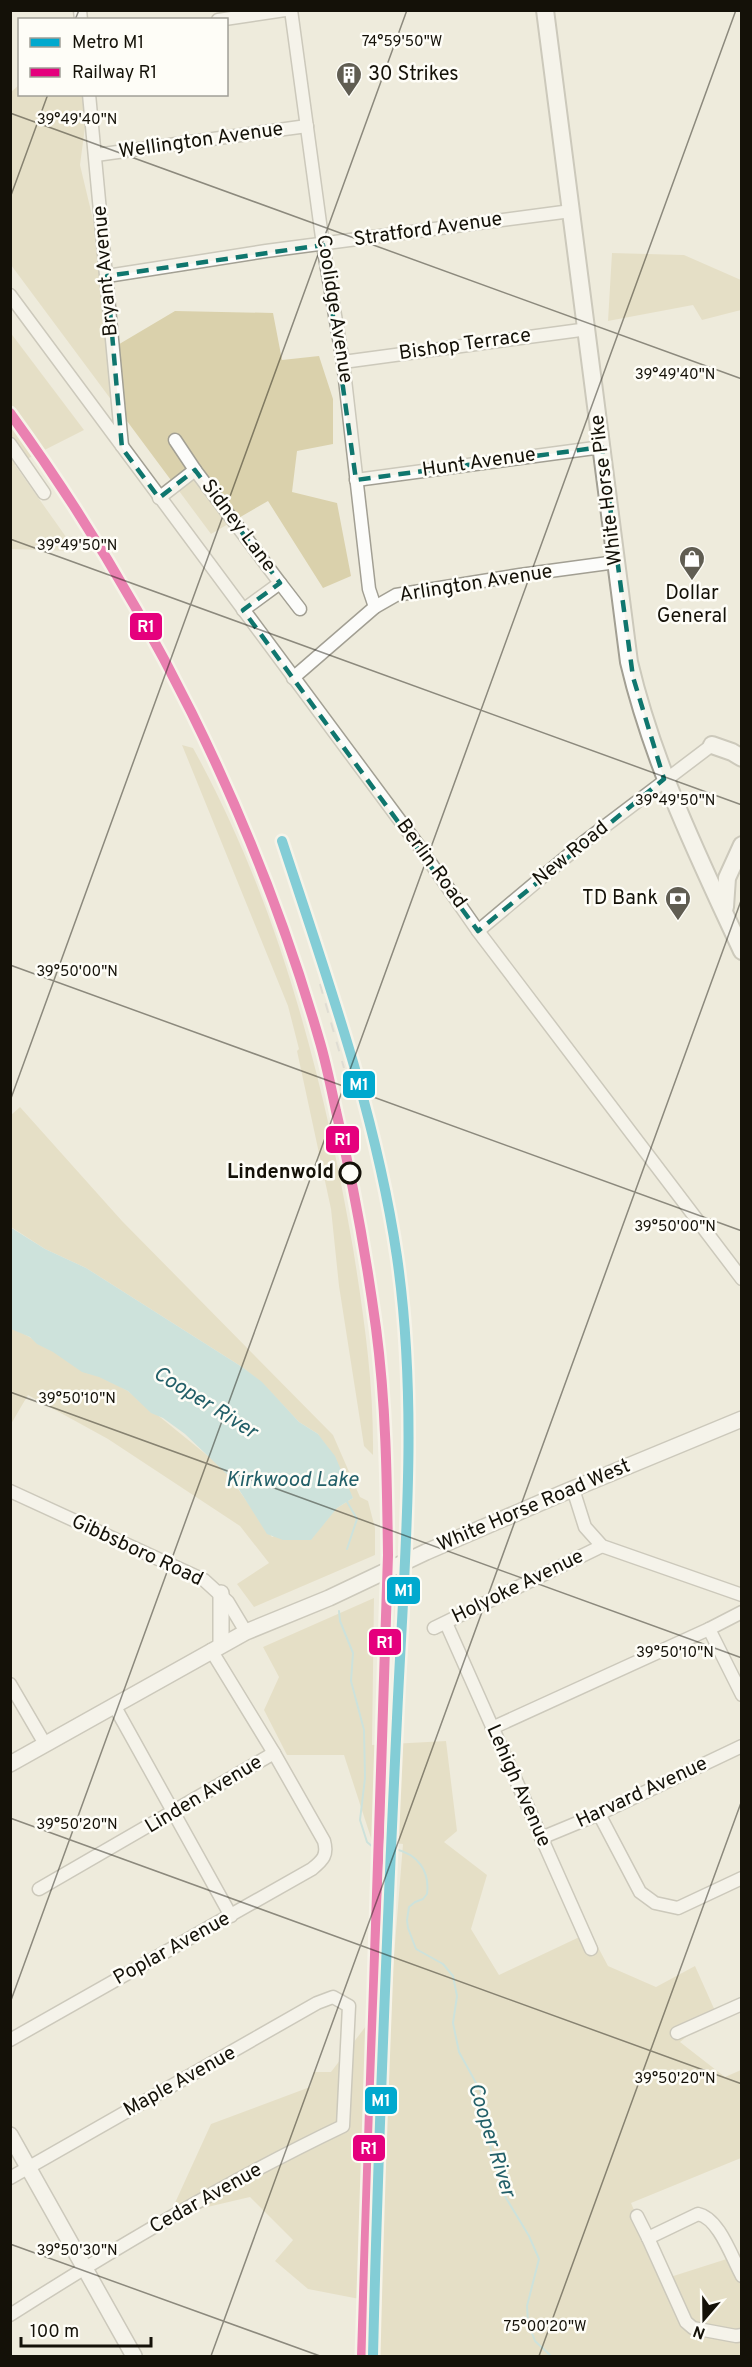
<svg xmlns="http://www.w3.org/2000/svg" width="752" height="2367" viewBox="0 0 752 2367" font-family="Overpass,sans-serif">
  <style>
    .green { fill: #dcd4b3 }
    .forest { fill: #dad1ac }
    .water { fill: #a4d7da }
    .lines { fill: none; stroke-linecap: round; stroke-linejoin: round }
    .stream { stroke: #a4d7da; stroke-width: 2 }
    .minor-casing { stroke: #a29f93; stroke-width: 15 }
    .major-casing { stroke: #a29f93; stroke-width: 18 }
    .highway-casing { stroke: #a29f93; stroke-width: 20 }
    .minor { stroke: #fcfcfa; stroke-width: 12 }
    .major { stroke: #fcfcfa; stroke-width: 15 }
    .highway { stroke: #fcfcfa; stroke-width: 16 }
    .rail { stroke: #ccccc8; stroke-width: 2; stroke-dasharray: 10 10; stroke-linecap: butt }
    .rail-1-casing { stroke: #fefdf7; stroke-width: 15 }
    .rail-1 { stroke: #e5007d; stroke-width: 10 }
    .metro-1-casing { stroke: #fefdf7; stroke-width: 15 }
    .metro-1 { stroke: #00a9ce; stroke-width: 10 }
    .marked { fill: none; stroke: #0f766e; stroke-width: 4.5; stroke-dasharray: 12 8; stroke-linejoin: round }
    .ticks { fill: none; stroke: #141108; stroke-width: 1.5; stroke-opacity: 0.45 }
    .stop-dot { fill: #fefdf7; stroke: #141108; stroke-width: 3 }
    .labels { text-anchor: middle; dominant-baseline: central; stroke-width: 5; stroke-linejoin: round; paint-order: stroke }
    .poi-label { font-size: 20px; fill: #141108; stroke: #fefdf7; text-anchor: start }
    .street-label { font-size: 20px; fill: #141108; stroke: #fefdf7 }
    .stop-label { font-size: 20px; font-weight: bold; fill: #141108; stroke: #fefdf7; text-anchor: end }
    .water-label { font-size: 21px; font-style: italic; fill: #225f68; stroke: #fefdf7 }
    .ticks-label { font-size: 15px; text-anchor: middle; fill: #141108; stroke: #fefdf7; stroke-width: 5; stroke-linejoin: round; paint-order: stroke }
    .line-badge { stroke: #fefdf7; stroke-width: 2 }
    .badge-label { font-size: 16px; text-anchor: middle; font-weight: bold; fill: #fff }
  </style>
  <rect width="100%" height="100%" fill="#eeebdc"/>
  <polygon class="green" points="15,465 76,551 11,549 11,467"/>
  <g class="forest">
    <polygon points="19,85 20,94 85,95 87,112 80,165 103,261 116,346 175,311 273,313 282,360 319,356 333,399 333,444 297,451 292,492 337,503 351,576 323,588 268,501 211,534 11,265 11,92"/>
    <polygon points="612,253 684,255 741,280 741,310 702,320 693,305 608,321"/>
    <polygon points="10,332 84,430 11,467 10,467"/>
    <path d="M 182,745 L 193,748 C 278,902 323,1075 353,1248 C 364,1317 374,1385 373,1455 L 364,1446 L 339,1286 L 331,1209 L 297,1051 L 299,1049 L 288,1006 Z"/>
    <polygon points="20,1107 122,1221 333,1435 360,1497 368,1501 375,1528 375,1555 254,1607 237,1584 269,1563 240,1526 108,1439 28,1395 11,1424 11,1327 128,1391 224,1469 272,1537 337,1508 353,1498 318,1434 299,1422 264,1385 242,1367 86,1268 45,1249 11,1227 11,1115"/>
    <polygon points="374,1598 372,1745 446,1741 457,1831 444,1842 487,1875 471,1929 499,1975 590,1932 608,1966 656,1987 695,1966 716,2013 680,2042 725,2077 741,2070 741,2158 631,2203 664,2279 733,2257 741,2276 741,2356 379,2356 380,2303 308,2289 275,2261 293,2240 250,2197 169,2216 211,2124 310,2087 314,2072 331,2072 391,1993 403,1844 372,1841 344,1755 287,1755 264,1710 279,1677 263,1647"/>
  </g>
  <polygon class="water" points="10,1227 45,1249 86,1268 242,1367 262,1382 299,1422 318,1434 324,1442 335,1456 353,1498 337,1508 311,1540 283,1540 267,1534 233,1480 185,1434 163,1418 151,1413 128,1391 99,1377 82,1372 53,1352 37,1344 30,1337 11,1329"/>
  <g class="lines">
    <g class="stream">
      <polyline points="346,1500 357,1519 347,1549"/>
      <polyline points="339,1611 340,1621 353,1653 351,1681 364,1730 365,1778 360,1820 367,1842 374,1848"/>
      <path d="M 395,1849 C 417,1854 430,1870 427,1894 L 423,1899 L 415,1902 L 409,1907 L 407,1920 L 408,1928 L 416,1949 L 443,1964 L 453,1976 L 457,1996 L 453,2023 L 459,2052 L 481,2092 L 488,2118 L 491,2151 L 506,2198 L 529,2236 L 539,2259 L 527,2306 L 528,2323 L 535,2341 L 551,2356"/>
    </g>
    <defs>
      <g id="minor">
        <polyline points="80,10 81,20"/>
        <polyline points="291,10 323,245 343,362 369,589 375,607"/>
        <polyline points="218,20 285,10"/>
        <polyline points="89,94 122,446"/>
        <polyline points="96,155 307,126"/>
        <polyline points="107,276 266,251 571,211"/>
        <polyline points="10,295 418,845 478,931 742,1279"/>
        <polyline points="343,362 588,329"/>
        <polyline points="175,440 195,470"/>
        <polyline points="10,444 44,493"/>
        <polyline points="356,480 602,447"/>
        <polyline points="159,498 195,470 280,583 243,610"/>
        <polyline points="280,583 300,609"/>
        <polyline points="293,678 375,607 396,595 520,575 616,562"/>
        <polyline points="478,931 584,842 712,745"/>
        <polyline points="573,1489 585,1527 602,1546 742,1595"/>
        <polyline points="10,1491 204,1580 228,1602 246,1632"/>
        <polyline points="446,1623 591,1949"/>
        <polyline points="434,1628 602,1546"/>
        <polyline points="709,1629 742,1695"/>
        <polyline points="10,1684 45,1744"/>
        <polyline points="115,1707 231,1916"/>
        <polyline points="492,1728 709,1629 742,1612"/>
        <polyline points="599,1814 640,1892 655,1903 678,1908 742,1878"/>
        <polyline points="541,1838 599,1814 742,1746"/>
        <polyline points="39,1889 274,1753"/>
        <polyline points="677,2033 742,2004"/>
        <path d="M 10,2040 L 312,1869 C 323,1860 328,1855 324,1841 L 274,1753 L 211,1650"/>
        <path d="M 10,2178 L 317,2003 L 333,1997 L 349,2006 L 343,2126 C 228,2181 118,2246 10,2315"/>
        <polyline points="637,2216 648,2238"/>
        <path d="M 742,2276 C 732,2258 719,2218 698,2214 L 648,2238 L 686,2322 L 693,2328 L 736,2336 L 742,2335"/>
      </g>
      <g id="major">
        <polyline points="221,1593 221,1645"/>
        <polyline points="10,1764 246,1632 329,1598 426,1552 563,1493 742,1419"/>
        <polyline points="10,2135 134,2356"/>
      </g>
      <g id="highway">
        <path d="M 545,10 L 629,662 C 653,764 698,856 742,951"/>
        <polyline points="712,745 732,752 742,758"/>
        <polyline points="725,907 727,878 742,845"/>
      </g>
    </defs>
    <use href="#minor" class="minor-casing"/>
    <use href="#major" class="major-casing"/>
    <use href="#highway" class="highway-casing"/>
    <use href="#minor" class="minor"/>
    <use href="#major" class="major"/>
    <use href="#highway" class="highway"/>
    <g class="rail">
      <polyline points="282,841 354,1064"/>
      <polyline points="320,984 344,1068"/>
      <polyline points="386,1819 386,1856"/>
    </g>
    <defs>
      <path id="rail-1" d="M 10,413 C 147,602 254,814 319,1039 C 326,1062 331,1087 336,1111 C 353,1182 366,1255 376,1328 C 386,1403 387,1480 388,1555 L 362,2356"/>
    </defs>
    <use href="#rail-1" class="rail-1-casing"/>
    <use href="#rail-1" class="rail-1"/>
    <defs>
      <path id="metro-1" d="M 282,841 C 327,978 376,1114 397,1257 C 419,1410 404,1564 397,1718 C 387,1930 378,2144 373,2356"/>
    </defs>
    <use href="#metro-1" class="metro-1-casing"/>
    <use href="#metro-1" class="metro-1"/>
  </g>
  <path d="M0 0H752V2367H0ZM 323,245 L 356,480 L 602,447 L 633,677 L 664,779 L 478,931 L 243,610 L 280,583 L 195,470 L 159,498 L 122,448 L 107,276 Z" fill="#eeebdc" fill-opacity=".55" fill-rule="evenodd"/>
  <path class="marked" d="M 323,245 L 356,480 L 602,447 L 633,677 L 664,779 L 478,931 L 243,610 L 280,583 L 195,470 L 159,498 L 122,448 L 107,276 Z"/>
  <path class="ticks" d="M 75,20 L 79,10M 10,113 L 742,379M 10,198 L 48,94M 10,539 L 742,805M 10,965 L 742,1231M 10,1101 L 407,10M 10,1392 L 742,1658M 10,1818 L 742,2084M 10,2003 L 736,10M 10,2244 L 320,2356M 211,2356 L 742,898M 539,2356 L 742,1800"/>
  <defs>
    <symbol id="building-pin" viewBox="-11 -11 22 30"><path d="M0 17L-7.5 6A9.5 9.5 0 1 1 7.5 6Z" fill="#605d52" stroke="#fefdf7"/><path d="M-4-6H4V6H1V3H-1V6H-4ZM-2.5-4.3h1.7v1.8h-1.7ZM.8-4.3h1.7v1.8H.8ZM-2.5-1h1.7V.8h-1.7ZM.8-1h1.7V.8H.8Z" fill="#fff"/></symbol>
    <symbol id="shop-pin" viewBox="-11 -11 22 30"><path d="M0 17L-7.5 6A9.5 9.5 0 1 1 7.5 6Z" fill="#605d52" stroke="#fefdf7"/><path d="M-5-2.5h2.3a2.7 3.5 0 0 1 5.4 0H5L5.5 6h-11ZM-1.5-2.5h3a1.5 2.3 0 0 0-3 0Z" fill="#fff"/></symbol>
    <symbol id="bank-pin" viewBox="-11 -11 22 30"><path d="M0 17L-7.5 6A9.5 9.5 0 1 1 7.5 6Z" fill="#605d52" stroke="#fefdf7"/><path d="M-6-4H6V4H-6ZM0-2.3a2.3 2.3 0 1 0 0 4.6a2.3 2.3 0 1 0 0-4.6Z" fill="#fff"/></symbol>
  </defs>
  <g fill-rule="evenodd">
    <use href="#building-pin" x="334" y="60" width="30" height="40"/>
    <use href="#shop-pin" x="677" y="544" width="30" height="40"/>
    <use href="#bank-pin" x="663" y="884" width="30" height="40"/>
  </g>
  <circle class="stop-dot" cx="350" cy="1173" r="10"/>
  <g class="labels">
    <g class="poi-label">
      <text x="368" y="75">30 Strikes</text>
      <text x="692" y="594" text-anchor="middle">Dollar<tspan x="692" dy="23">General</tspan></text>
      <text x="658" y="899" text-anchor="end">TD Bank</text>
    </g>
    <g class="street-label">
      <text transform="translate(201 141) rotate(-8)">Wellington Avenue</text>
      <text transform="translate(428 230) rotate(-8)">Stratford Avenue</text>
      <text transform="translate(106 271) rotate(-95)">Bryant Avenue</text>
      <text transform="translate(334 309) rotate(81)">Coolidge Avenue</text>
      <text transform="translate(465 345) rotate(-8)">Bishop Terrace</text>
      <text transform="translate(479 463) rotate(-8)">Hunt Avenue</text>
      <text transform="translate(607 490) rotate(-97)">White Horse Pike</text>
      <text transform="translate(238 526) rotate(53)">Sidney Lane</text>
      <text transform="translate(476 584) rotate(-9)">Arlington Avenue</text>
      <text transform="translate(571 854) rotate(-39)">New Road</text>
      <text transform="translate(431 864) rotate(54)">Berlin Road</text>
      <text transform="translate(534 1506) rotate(-23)">White Horse Road West</text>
      <text transform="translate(137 1551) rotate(25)">Gibbsboro Road</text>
      <text transform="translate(518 1587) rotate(-26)">Holyoke Avenue</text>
      <text transform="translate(518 1786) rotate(66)">Lehigh Avenue</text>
      <text transform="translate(642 1793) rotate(-25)">Harvard Avenue</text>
      <text transform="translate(204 1795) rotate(-31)">Linden Avenue</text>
      <text transform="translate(172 1949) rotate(-29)">Poplar Avenue</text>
      <text transform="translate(180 2082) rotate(-29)">Maple Avenue</text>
      <text transform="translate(206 2199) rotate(-29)">Cedar Avenue</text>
    </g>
    <g class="stop-label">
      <text x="334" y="1173">Lindenwold</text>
    </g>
    <g class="water-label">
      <text transform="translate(205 1403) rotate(32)">Cooper River</text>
      <text x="292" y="1480">Kirkwood Lake</text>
      <text transform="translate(491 2140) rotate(73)">Cooper River</text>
    </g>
  </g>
  <g class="ticks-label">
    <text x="402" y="46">74°59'50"W</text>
    <text x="77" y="124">39°49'40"N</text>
    <text x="675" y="379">39°49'40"N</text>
    <text x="77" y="550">39°49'50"N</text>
    <text x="675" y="805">39°49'50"N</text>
    <text x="77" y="976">39°50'00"N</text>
    <text x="675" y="1231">39°50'00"N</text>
    <text x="77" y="1403">39°50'10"N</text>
    <text x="675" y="1657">39°50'10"N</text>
    <text x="77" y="1829">39°50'20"N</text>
    <text x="675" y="2083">39°50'20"N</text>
    <text x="77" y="2255">39°50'30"N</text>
    <text x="545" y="2331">75°00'20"W</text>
  </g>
  <g class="line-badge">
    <rect x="129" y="612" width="34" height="29" rx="6" fill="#e5007d"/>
    <rect x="342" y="1070" width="34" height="29" rx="6" fill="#00a9ce"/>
    <rect x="325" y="1125" width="35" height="29" rx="6" fill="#e5007d"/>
    <rect x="386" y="1576" width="35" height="29" rx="6" fill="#00a9ce"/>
    <rect x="368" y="1628" width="34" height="28" rx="6" fill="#e5007d"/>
    <rect x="364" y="2086" width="34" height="29" rx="6" fill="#00a9ce"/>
    <rect x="352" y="2134" width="34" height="28" rx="6" fill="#e5007d"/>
  </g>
  <g class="badge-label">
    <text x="146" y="632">R1</text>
    <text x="359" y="1090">M1</text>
    <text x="343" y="1145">R1</text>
    <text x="404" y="1596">M1</text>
    <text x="385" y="1648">R1</text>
    <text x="381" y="2106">M1</text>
    <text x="369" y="2154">R1</text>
  </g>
  <rect width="752" height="2367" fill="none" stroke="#141108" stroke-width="24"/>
  <rect x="18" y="18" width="210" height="78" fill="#fefdf7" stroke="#a09f97" stroke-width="1.5"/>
  <rect x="30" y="38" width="30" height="9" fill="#00a9ce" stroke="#a09f97" stroke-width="1.5"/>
  <text x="72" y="48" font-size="18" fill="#141108">Metro M1</text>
  <rect x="30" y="68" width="30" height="9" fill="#e5007d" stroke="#a09f97" stroke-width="1.5"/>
  <text x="72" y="78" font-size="18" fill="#141108">Railway R1</text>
  <g transform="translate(704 2319) rotate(200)" stroke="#fefdf7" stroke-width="4.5" paint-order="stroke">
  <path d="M0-4.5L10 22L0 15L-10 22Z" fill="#141108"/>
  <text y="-9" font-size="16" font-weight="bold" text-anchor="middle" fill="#141108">N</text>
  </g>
  <path d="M21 2337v9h130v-9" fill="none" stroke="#141108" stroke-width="3"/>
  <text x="30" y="2337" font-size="18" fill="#141108" stroke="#fefdf7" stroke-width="4.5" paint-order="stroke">100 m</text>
</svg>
